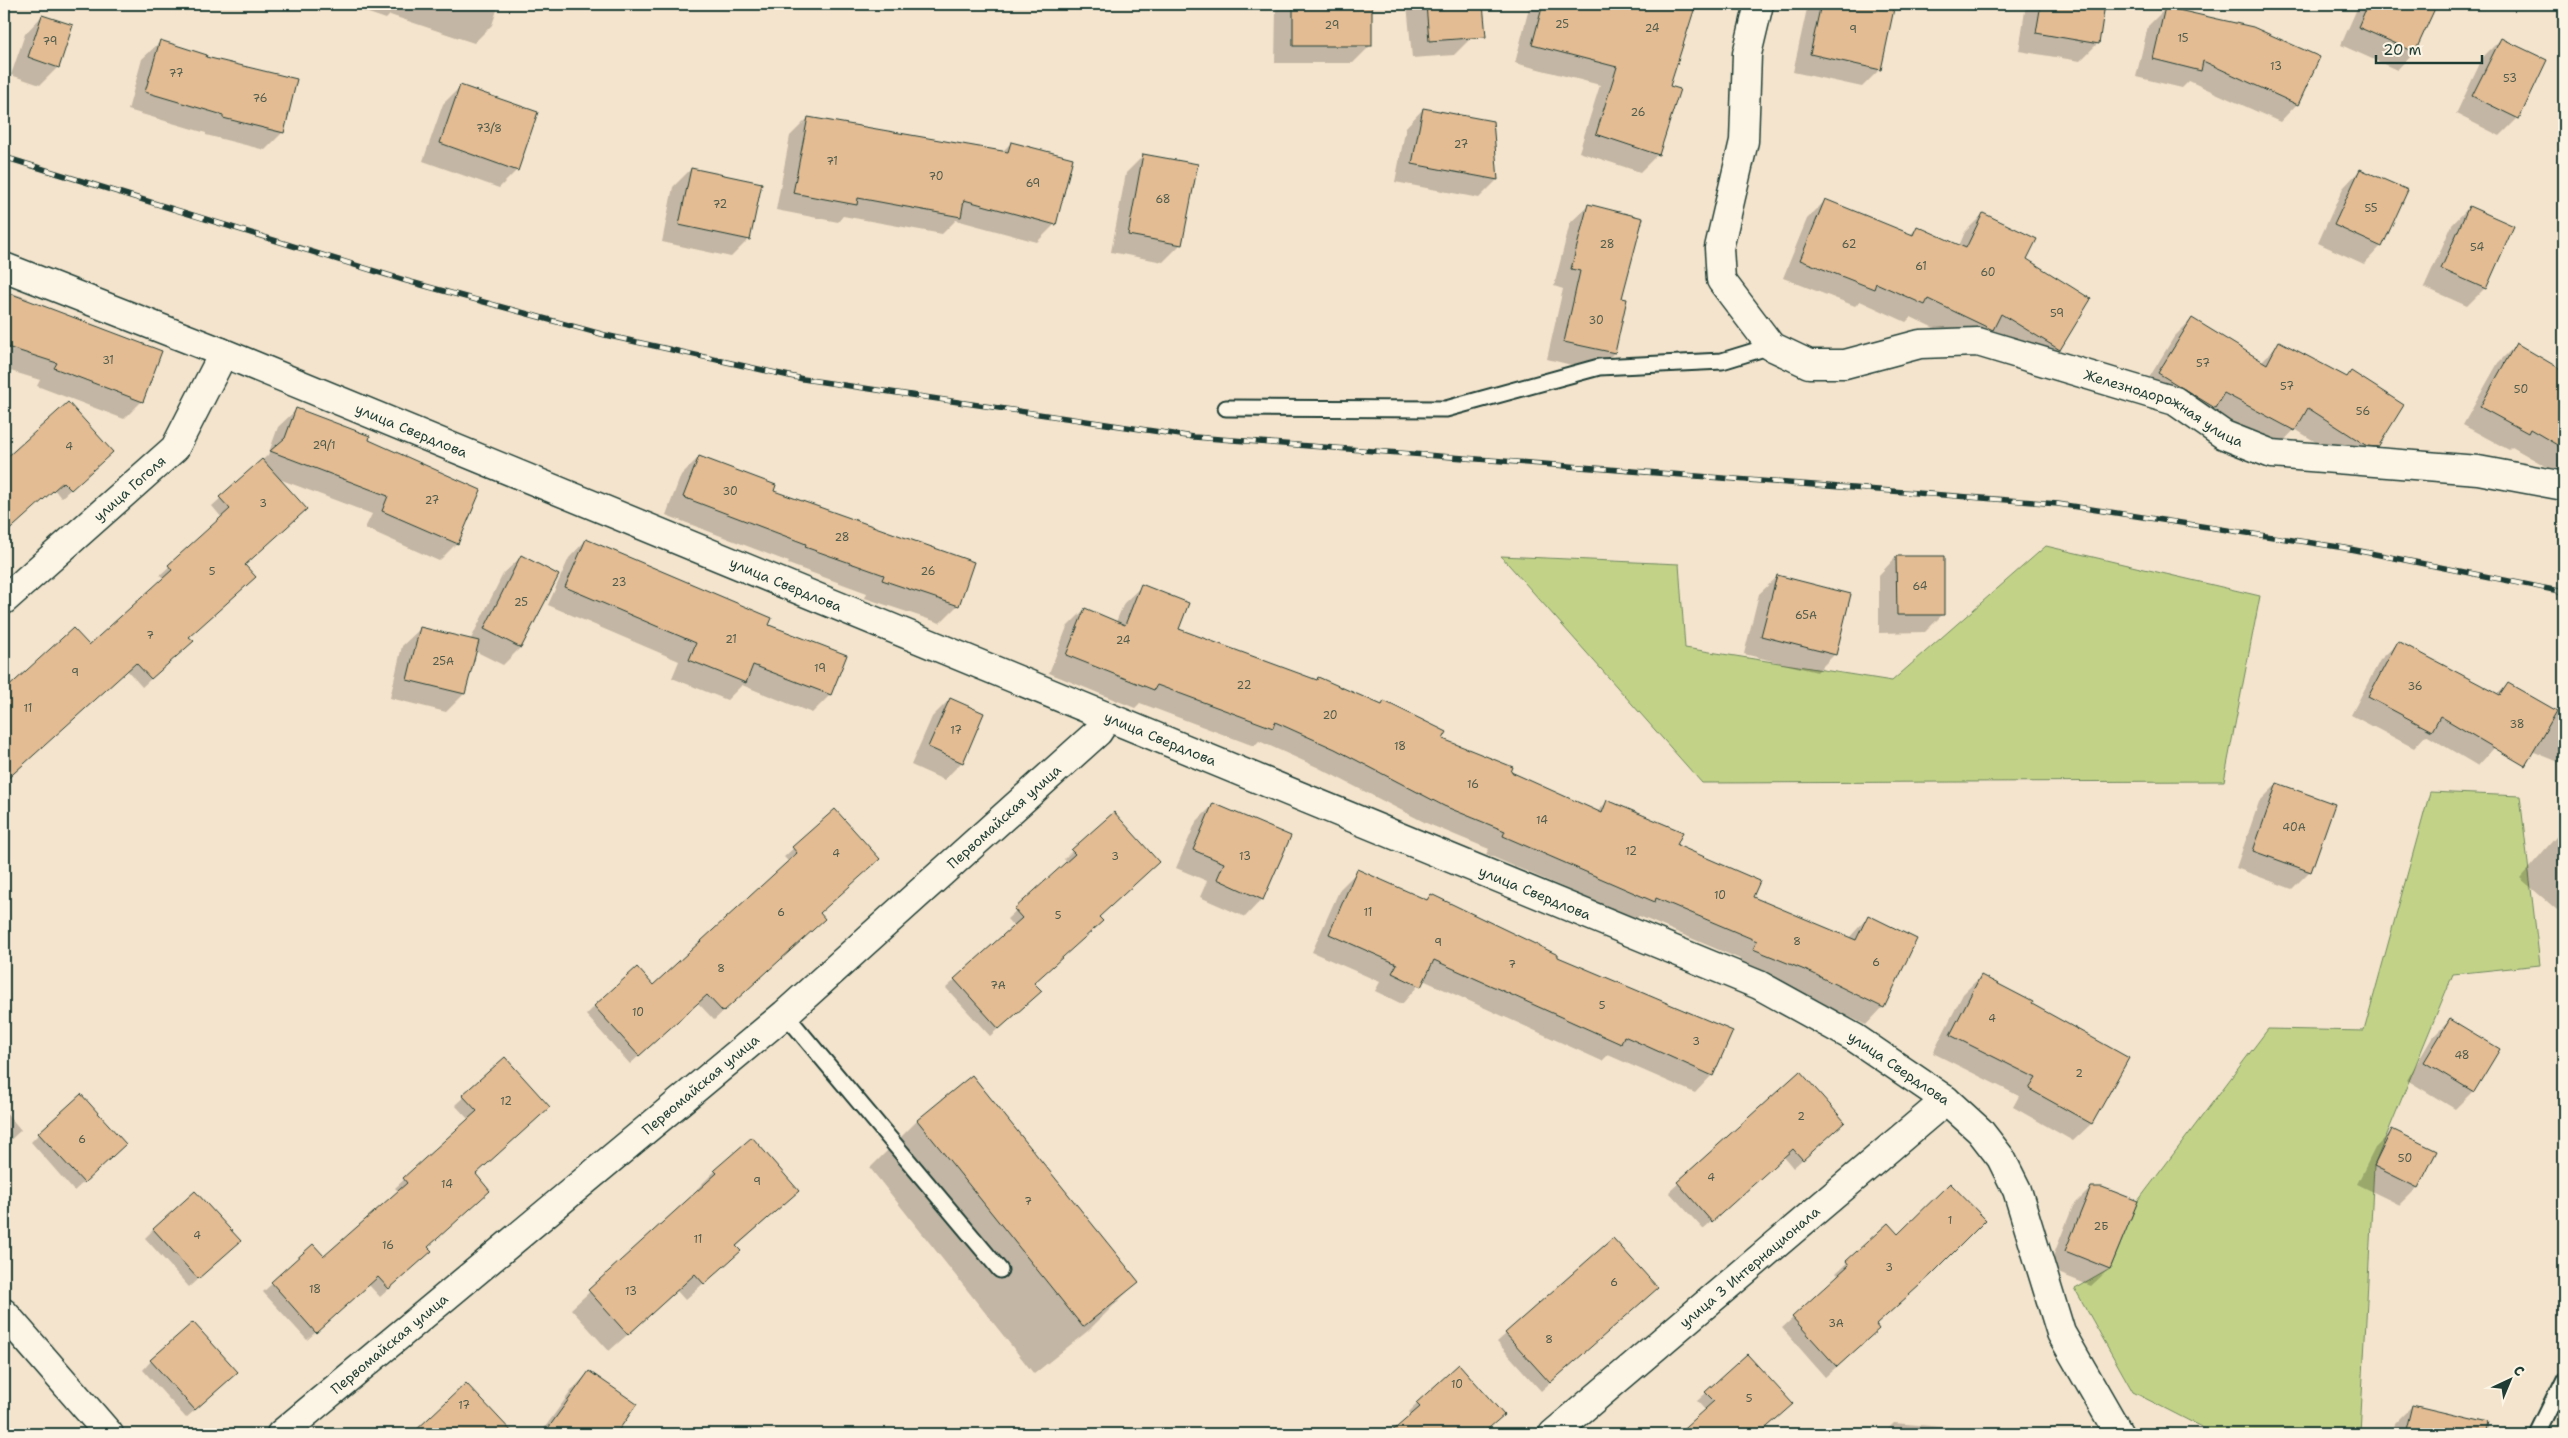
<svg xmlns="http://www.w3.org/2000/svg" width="2568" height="1438" viewBox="0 0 2568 1438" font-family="'Shantell Sans',sans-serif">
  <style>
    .green { fill: #c2d388; stroke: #70885e }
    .shadow { fill: #0003 }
    .building { fill: #e3bc94; stroke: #1f3d34 }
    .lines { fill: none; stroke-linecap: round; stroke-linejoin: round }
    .lane-casing { stroke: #1f3d34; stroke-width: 19 }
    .street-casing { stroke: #1f3d34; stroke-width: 31 }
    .lane { stroke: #fcf5e5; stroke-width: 15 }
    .street { stroke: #fcf5e5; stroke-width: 28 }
    .rail-casing { stroke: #1f3d34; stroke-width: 5.5 }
    .rail { stroke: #fcf5e5; stroke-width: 4; stroke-dasharray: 11; stroke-linecap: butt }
    .labels { text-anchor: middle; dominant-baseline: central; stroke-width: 5; stroke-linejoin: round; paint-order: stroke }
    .number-label { font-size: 11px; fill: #505d4c }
    .street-label { font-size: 14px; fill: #1f3d34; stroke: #fcf5e5 }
  </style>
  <rect width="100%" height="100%" fill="#f4e4cd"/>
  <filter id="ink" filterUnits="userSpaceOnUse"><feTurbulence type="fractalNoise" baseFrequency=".02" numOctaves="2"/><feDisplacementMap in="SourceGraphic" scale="10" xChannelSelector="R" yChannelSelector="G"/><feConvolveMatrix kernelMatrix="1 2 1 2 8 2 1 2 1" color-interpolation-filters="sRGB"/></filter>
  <g filter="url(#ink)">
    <g class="green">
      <polygon points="2046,546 2260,596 2224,781 1702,783 1501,556 1679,564 1685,648 1892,681"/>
      <polygon points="2430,792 2520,796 2540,965 2453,974 2374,1166 2360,1434 2215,1434 2133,1392 2075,1289 2110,1269 2138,1201 2268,1029 2364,1031"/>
    </g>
    <g class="shadow">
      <polygon points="342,4 499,4 492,25 474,43 390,15 386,19"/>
      <polygon points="1280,4 1370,4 1371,45 1353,63 1275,63 1276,8"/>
      <polygon points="1407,4 1475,4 1472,37 1454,55 1412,58"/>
      <polygon points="1530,4 1686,4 1694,6 1669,87 1658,154 1640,172 1579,152 1600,85 1515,63"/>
      <polygon points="1808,4 1894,4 1880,69 1862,87 1793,72"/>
      <polygon points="2026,4 2104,4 2098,43 2080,61 2019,51"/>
      <polygon points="2359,4 2436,4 2414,52 2397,70 2341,45"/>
      <polygon points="2166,8 2297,104 2280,122 2189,81 2182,88 2136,77 2148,26"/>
      <polygon points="42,16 58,67 40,85 11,75 25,34"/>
      <polygon points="2501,39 2518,118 2500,136 2456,114 2483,57"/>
      <polygon points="160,42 205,58 283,132 265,150 206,135 206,133 128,110 142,59"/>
      <polygon points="461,86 517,170 499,188 423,161 443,104"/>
      <polygon points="1423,109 1492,122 1497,180 1479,198 1395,182 1406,127"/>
      <polygon points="808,118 1002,152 1011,143 1055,224 1037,242 956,220 942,234 843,216 838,222 776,210 790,136"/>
      <polygon points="1144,155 1181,244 1163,262 1111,252 1126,173"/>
      <polygon points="691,169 749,239 731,257 662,242 673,187"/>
      <polygon points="2360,170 2381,246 2364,264 2318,243 2343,188"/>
      <polygon points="1825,201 1910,235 1918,227 1959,246 1965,232 1983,214 2026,260 2059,349 2042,367 1974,347 1911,317 1906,322 1860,301 1855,306 1783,278 1807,219"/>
      <polygon points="1588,206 1621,299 1614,353 1596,371 1547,359 1563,289 1554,286 1570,223"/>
      <polygon points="2469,207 2485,288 2467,306 2424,287 2452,225"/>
      <polygon points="4,291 28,298 27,301 142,401 124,419 37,386 40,380 4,369"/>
      <polygon points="2192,319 2261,362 2280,343 2345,378 2351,373 2377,446 2359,464 2349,463 2295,429 2277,448 2141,391 2174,337"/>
      <polygon points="2516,345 2564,386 2564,472 2561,475 2512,447 2509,450 2463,425 2498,363"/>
      <polygon points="68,403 103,460 61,498 54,489 4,534 4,461"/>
      <polygon points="296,410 367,441 457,543 439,561 365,528 372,514 279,479 188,637 183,650 142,687 127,670 5,781 6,782 4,785 4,694 73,630 88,647 164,579 160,575 222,518 212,506 268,455 278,427"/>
      <polygon points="699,457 773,491 958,605 940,623 865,598 867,593 788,564 789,562 666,515 681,475"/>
      <polygon points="586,540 768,626 846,656 830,695 812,713 742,685 727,700 672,678 679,661 548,605 569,558"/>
      <polygon points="521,557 520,648 503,665 475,651 464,694 446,712 390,698 402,646 420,629 470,641 503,574"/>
      <polygon points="1896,557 1943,614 1925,632 1879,633 1879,575"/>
      <polygon points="1777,577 1835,654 1817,672 1744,654 1759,594"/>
      <polygon points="1142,586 1177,630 1380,706 1384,702 1442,740 1597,812 1607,802 1751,898 1849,938 1868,917 1883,1007 1866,1025 1794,990 1736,967 1740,959 1639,916 1636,919 1486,854 1489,849 1426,823 1317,767 1259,741 1254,746 1140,703 1135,708 1049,673 1067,627 1085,609 1116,622 1124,603"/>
      <polygon points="2398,643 2490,702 2508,684 2560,714 2564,702 2564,764 2502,739 2478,766 2426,735 2414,748 2351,715 2380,660"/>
      <polygon points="950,699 962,762 944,780 911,765 932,717"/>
      <polygon points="2277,784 2310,871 2292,889 2236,868 2259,802"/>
      <polygon points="1214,804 1262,899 1245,917 1200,897 1207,881 1176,868 1196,822"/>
      <polygon points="835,810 815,927 714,1020 698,1003 630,1064 586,1015 595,1006 652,986 789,862 784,857"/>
      <polygon points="2564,828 2564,902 2557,910 2520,878"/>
      <polygon points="1072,851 1158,862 1097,917 1033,983 1031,999 990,1036 946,988 1014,927 1007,919 1067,863 1064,859"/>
      <polygon points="1358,871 1425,901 1431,895 1556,957 1712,1075 1695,1093 1608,1055 1602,1061 1423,980 1402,1004 1375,991 1380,982 1312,952 1340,889"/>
      <polygon points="1981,976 2127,1058 2091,1124 2073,1141 2013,1107 2019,1096 1933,1053 1963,994"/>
      <polygon points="2450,1020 2473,1091 2455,1109 2407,1080 2432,1038"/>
      <polygon points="505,1059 474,1174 426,1247 421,1260 380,1297 369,1285 307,1340 263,1292 313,1246 324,1258 399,1192 395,1188 469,1120 455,1105"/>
      <polygon points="1800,1073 1835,1130 1793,1168 1784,1157 1703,1229 1669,1192"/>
      <polygon points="4,1110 21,1130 4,1146"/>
      <polygon points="917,1121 1137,1282 1089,1330 1034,1374 870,1168"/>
      <polygon points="2393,1130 2417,1188 2400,1205 2357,1184 2375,1148"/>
      <polygon points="39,1134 116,1153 74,1191 31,1142"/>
      <polygon points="752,1139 798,1191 736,1247 739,1251 685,1300 677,1291 609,1351 571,1309 699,1191 697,1189 715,1171"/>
      <polygon points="2091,1188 2109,1269 2091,1286 2048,1269 2073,1206"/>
      <polygon points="1888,1225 1898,1236 1875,1325 1867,1340 1825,1377 1782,1328 1839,1276 1836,1273"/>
      <polygon points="154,1229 231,1249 189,1287 145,1238"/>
      <polygon points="1648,1296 1541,1391 1497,1342 1506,1334"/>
      <polygon points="151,1361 228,1381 186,1418 143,1370"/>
      <polygon points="589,1372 635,1405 614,1434 540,1434 572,1390"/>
      <polygon points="466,1385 507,1429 503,1434 413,1434"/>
      <polygon points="1706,1393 1782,1412 1758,1434 1679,1434 1705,1410 1697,1401"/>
      <polygon points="1417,1404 1494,1423 1482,1434 1391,1434 1412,1416 1409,1412"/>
      <polygon points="2412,1406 2480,1422 2477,1434 2392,1434 2394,1424"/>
      <polygon points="1894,1423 1967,1429 1966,1434 1883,1434"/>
    </g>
    <g class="building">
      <rect x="1293" y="4" width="79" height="42"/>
      <polygon points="1426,4 1483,4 1486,37 1429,41"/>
      <polygon points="1543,4 1696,4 1670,86 1680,89 1659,155 1596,134 1617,67 1532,45"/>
      <polygon points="1821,4 1895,4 1881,70 1810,54"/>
      <polygon points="2041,4 2105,4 2099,44 2036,33"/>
      <polygon points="2368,4 2437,4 2415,52 2358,27"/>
      <polygon points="2165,7 2253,27 2320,57 2298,105 2203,61 2201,71 2153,59"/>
      <polygon points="42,15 73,25 59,68 28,57"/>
      <polygon points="2501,38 2547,60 2519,119 2472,96"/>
      <polygon points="160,40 207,55 206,57 297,79 284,133 223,118 223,115 145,92"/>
      <polygon points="460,85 538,112 518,171 440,143"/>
      <polygon points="1423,108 1493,121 1498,180 1412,164"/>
      <polygon points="808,117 1008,152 1011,142 1073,158 1056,225 964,200 961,217 858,198 857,205 793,193"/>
      <polygon points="1143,154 1198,164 1182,245 1128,235"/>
      <polygon points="691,168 762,183 750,240 679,225"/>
      <polygon points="2360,169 2408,190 2382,247 2334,225"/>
      <polygon points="1825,199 1913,235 1917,226 1966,248 1983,213 2037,239 2027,259 2091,299 2060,350 2001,314 1993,330 1928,299 1925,305 1876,283 1874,289 1800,260"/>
      <polygon points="1588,204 1643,218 1622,298 1627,299 1615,353 1564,342 1580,271 1571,269"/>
      <polygon points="2469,206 2514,226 2486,289 2441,269"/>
      <polygon points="4,291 162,351 143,402 54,368 57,363 4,346"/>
      <polygon points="2192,318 2267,364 2279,341 2347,377 2351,371 2404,405 2378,447 2367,446 2308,408 2295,431 2224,393 2215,408 2158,373"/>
      <polygon points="2516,343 2564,371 2564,449 2530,429 2528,433 2480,407"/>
      <polygon points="68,402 113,452 71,490 63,482 4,535 4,460"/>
      <polygon points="296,408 370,436 369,440 481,490 458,544 382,511 388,496 270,451 285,438"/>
      <polygon points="699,456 776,485 774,491 974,562 959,606 882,580 884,575 805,547 806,544 683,497"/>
      <polygon points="262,459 307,509 245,565 256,577 189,637 194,641 151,679 136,663 4,782 4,691 73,628 89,645 172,570 168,565 230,509 219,497"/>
      <polygon points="586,539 772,618 769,625 847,655 831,695 753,665 746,683 689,660 696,643 565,587"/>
      <polygon points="521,555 559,575 521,648 484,629"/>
      <polygon points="1896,556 1944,556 1944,615 1897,615"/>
      <polygon points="1777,575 1851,594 1836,655 1761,636"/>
      <polygon points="1141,584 1189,603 1179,629 1317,680 1318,677 1382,705 1384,701 1447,732 1443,739 1513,767 1511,772 1602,813 1607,800 1683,832 1677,845 1760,881 1753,897 1856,940 1868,915 1917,939 1884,1008 1812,973 1753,949 1757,941 1656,898 1655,902 1503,836 1505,831 1444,806 1335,749 1275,722 1273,728 1157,685 1154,690 1066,655 1085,608 1125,625"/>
      <polygon points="420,627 479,641 465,694 407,680"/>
      <polygon points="2398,641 2500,695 2508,683 2557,711 2525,766 2440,716 2432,731 2368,697"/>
      <polygon points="950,698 984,713 963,763 928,747"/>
      <polygon points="2277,783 2335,804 2311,872 2253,851"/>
      <polygon points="1213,803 1291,836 1263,900 1217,879 1224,863 1193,850"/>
      <polygon points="835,809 880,859 820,913 825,919 723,1012 707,995 639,1056 594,1006 637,967 653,985 797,853 792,847"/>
      <polygon points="1114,812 1159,862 1099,917 1103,921 1034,983 1042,991 999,1029 954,979 1022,918 1014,909 1075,854 1071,850"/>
      <polygon points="1357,869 1427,900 1431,894 1558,955 1558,957 1733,1031 1713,1076 1624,1036 1621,1044 1434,960 1421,987 1392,973 1397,964 1329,934"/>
      <polygon points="1981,975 2033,1002 2032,1004 2129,1058 2092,1124 2029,1089 2036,1078 1950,1035"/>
      <polygon points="2450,1019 2500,1049 2474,1092 2424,1062"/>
      <polygon points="505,1057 550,1107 476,1174 490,1191 428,1247 432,1251 389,1289 378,1277 316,1333 271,1282 313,1244 324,1256 407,1183 403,1178 477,1111 462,1095"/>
      <polygon points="1800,1071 1845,1122 1803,1160 1793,1149 1712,1222 1677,1182"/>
      <polygon points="972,1075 1139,1282 1083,1327 917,1120"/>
      <polygon points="81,1094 126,1144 84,1183 38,1133"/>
      <polygon points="2392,1129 2437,1151 2418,1188 2374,1166"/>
      <polygon points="752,1137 799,1191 736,1246 741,1251 704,1284 695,1274 628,1335 588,1290 717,1173 714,1170"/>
      <polygon points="1950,1183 1986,1220 1931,1275 1876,1325 1879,1329 1837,1367 1792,1317 1849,1265 1846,1261 1888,1223 1898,1234"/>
      <polygon points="2091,1187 2102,1187 2138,1201 2110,1269 2065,1251"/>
      <polygon points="195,1191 241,1241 198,1279 153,1229"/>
      <polygon points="1613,1238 1658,1288 1550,1383 1505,1333"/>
      <polygon points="193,1322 238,1372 195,1410 150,1360"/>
      <polygon points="1747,1354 1793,1404 1759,1434 1677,1434 1714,1401 1705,1392"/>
      <polygon points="1459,1364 1504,1415 1482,1434 1389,1434 1420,1407 1416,1403"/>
      <polygon points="589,1371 637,1404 616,1434 544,1434"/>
      <polygon points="466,1383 514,1434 412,1434"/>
      <polygon points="2412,1405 2489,1423 2487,1434 2405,1434"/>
    </g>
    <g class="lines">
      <defs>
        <g id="lane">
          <polyline points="1226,408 1446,409 1599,367 1722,361 1771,346"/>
          <polyline points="785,1014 1000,1270"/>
          <polyline points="2537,1434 2564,1379"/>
        </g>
        <g id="street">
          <path id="s1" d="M 1759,4 L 1747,54 L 1744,141 L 1719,248 L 1721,280 L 1771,346 L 1809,364 L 1845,364 L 1920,344 L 1978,342 L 2175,401 L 2224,435 L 2272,454 L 2478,470 L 2564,486"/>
          <path id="s2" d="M 4,267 L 221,352 L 1759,985 L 1855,1038 L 1946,1100 L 1980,1131 L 2001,1158 L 2017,1190 L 2061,1333 L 2119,1434"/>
          <path id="s3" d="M 4,600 L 175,448 L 218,364 L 221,352"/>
          <polyline points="4,1313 109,1434"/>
          <path id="s4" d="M 281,1434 L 785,1014 L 1098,732 L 1107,718"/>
          <path id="s5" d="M 1553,1434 L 1946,1100"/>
        </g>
      </defs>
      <use href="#lane" class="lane-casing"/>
      <use href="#street" class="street-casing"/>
      <use href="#lane" class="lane"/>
      <use href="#street" class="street"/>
      <defs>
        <polyline id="rail" points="4,157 407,281 605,335 803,379 1194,437 2058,504 2345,548 2564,592"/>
      </defs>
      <use href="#rail" class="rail-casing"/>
      <use href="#rail" class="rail"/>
    </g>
  </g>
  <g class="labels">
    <g class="number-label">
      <text x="1562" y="24">25</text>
      <text x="1332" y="25">29</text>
      <text x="1652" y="28">24</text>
      <text x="1853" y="29">9</text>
      <text x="2183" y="38">15</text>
      <text x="50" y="41">79</text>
      <text x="2276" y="66">13</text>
      <text x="176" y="73">77</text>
      <text x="2510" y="78">53</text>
      <text x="260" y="98">76</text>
      <text x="1638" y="112">26</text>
      <text x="489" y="128">73/8</text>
      <text x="1461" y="144">27</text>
      <text x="832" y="161">71</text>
      <text x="936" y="176">70</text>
      <text x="1033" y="183">69</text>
      <text x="1163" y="199">68</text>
      <text x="720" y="204">72</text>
      <text x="2371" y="208">55</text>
      <text x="1607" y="244">28</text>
      <text x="1849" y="244">62</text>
      <text x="2477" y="247">54</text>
      <text x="1921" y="266">61</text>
      <text x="1988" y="272">60</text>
      <text x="2057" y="313">59</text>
      <text x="1596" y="320">30</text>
      <text x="108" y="360">31</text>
      <text x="2203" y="363">57</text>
      <text x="2287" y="386">57</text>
      <text x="2521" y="389">50</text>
      <text x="2363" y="411">56</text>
      <text x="324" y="445">29/1</text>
      <text x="69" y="446">4</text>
      <text x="730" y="491">30</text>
      <text x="432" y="500">27</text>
      <text x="263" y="503">3</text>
      <text x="842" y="537">28</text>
      <text x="212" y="571">5</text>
      <text x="928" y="571">26</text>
      <text x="619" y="582">23</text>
      <text x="1920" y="586">64</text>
      <text x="521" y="602">25</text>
      <text x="1806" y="615">65А</text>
      <text x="150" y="635">7</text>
      <text x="731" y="639">21</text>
      <text x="1123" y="640">24</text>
      <text x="443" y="661">25А</text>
      <text x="820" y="668">19</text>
      <text x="75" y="672">9</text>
      <text x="1244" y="685">22</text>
      <text x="2415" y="686">36</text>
      <text x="28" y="708">11</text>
      <text x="1330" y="715">20</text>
      <text x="2517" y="724">38</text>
      <text x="956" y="730">17</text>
      <text x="1400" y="746">18</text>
      <text x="1473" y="784">16</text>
      <text x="1542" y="820">14</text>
      <text x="2294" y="827">40А</text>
      <text x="1631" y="851">12</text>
      <text x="836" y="853">4</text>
      <text x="1115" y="856">3</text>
      <text x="1245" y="856">13</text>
      <text x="1720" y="895">10</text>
      <text x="781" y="912">6</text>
      <text x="1368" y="912">11</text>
      <text x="1058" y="915">5</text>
      <text x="1797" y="941">8</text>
      <text x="1438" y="942">9</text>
      <text x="1876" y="962">6</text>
      <text x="1512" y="964">7</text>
      <text x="721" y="968">8</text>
      <text x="998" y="985">7А</text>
      <text x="1602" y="1005">5</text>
      <text x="638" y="1012">10</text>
      <text x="1992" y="1018">4</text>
      <text x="1696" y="1041">3</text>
      <text x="2462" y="1055">48</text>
      <text x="2079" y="1073">2</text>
      <text x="506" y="1101">12</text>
      <text x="1801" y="1116">2</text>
      <text x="82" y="1139">6</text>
      <text x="2405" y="1158">50</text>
      <text x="1711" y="1177">4</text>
      <text x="757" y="1181">9</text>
      <text x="447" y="1184">14</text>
      <text x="1028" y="1201">7</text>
      <text x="1950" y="1220">1</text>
      <text x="2101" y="1226">2Б</text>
      <text x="197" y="1235">4</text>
      <text x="698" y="1239">11</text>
      <text x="388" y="1245">16</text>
      <text x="1889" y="1267">3</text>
      <text x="1614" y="1282">6</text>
      <text x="315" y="1289">18</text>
      <text x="631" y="1291">13</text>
      <text x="1836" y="1323">3А</text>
      <text x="1549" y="1339">8</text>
      <text x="1457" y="1384">10</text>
      <text x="1749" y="1398">5</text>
      <text x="464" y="1405">17</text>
    </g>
    <g class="street-label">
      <text stroke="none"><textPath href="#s1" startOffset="775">Железнодорожная улица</textPath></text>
      <text stroke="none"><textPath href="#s2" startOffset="439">улица Свердлова</textPath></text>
      <text stroke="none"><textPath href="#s3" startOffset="168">улица Гоголя</textPath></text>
      <text stroke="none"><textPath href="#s2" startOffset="844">улица Свердлова</textPath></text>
      <text stroke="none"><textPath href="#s2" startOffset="1249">улица Свердлова</textPath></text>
      <text stroke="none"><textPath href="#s4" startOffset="951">Первомайская улица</textPath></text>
      <text stroke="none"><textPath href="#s2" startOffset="1654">улица Свердлова</textPath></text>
      <text stroke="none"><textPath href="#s2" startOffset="2059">улица Свердлова</textPath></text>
      <text stroke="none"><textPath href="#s4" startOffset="546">Первомайская улица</textPath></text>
      <text stroke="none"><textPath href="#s5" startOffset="258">улица 3 Интернационала</textPath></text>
      <text stroke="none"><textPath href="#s4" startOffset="141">Первомайская улица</textPath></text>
    </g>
  </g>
  <rect width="2568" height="1438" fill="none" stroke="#fcf5e5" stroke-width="20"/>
  <rect x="10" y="10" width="2548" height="1418" fill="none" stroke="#1f3d34" stroke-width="2" filter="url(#ink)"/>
  <g transform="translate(2510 1380) rotate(44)" stroke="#fcf5e5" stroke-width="4" paint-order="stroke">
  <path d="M0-4L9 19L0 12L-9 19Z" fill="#1f3d34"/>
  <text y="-8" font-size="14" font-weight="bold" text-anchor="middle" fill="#1f3d34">С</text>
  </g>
  <path d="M2376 55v8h106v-8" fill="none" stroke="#1f3d34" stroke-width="2.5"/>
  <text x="2383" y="55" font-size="15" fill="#1f3d34" stroke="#fcf5e5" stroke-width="4" paint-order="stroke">20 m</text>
</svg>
